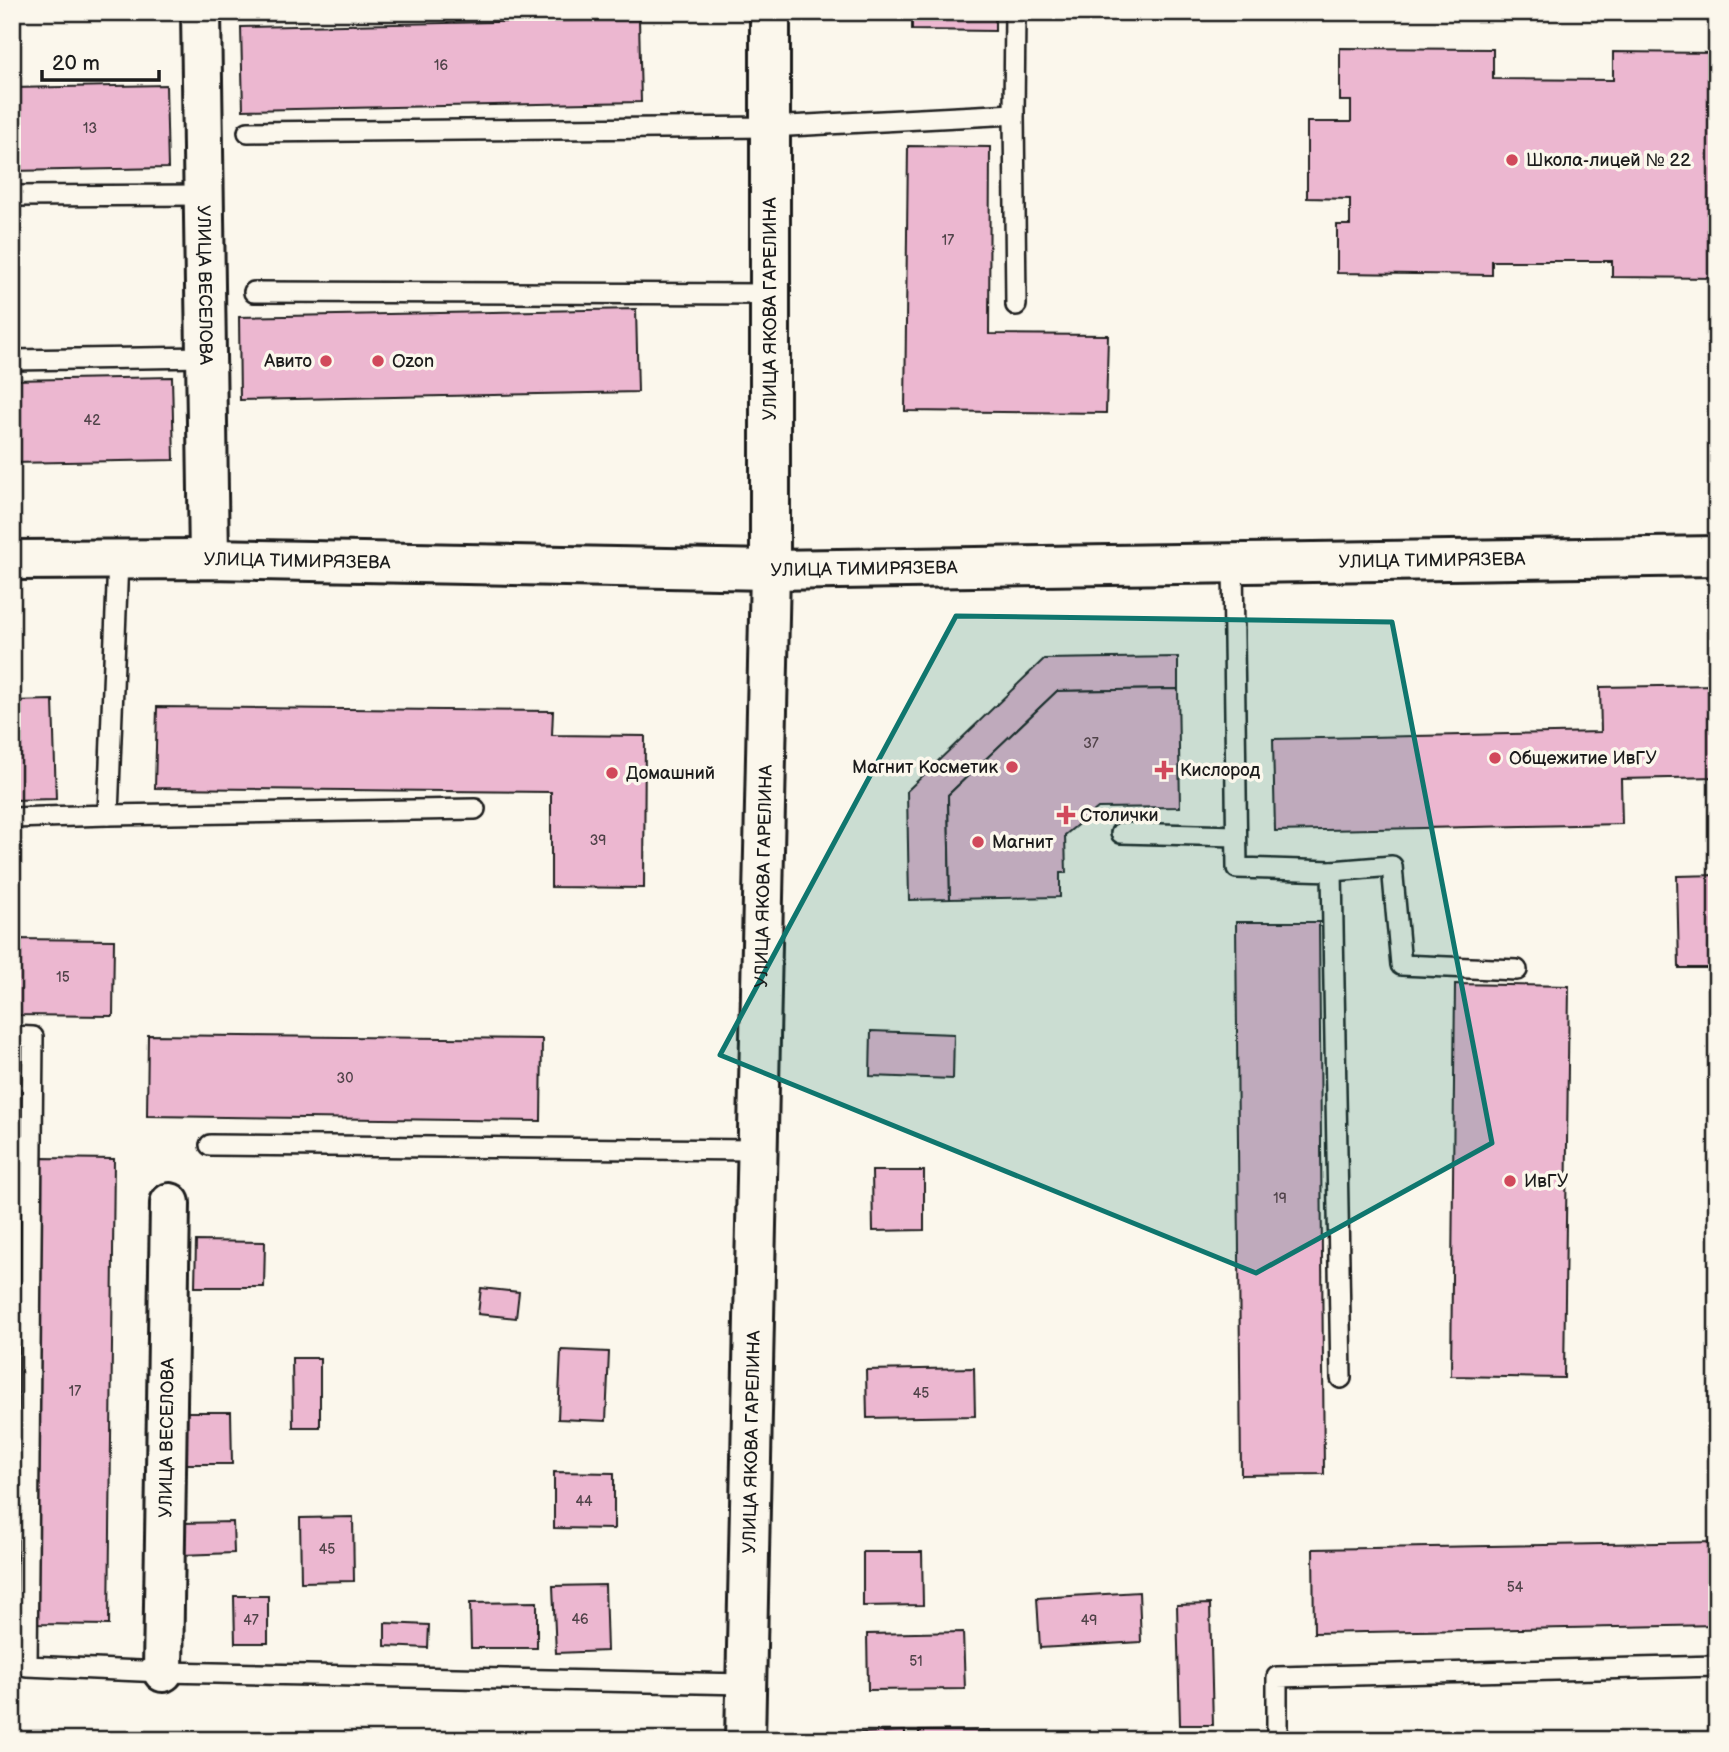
<svg xmlns="http://www.w3.org/2000/svg" width="1729" height="1752" viewBox="0 0 1729 1752" font-family="'Balsamiq Sans',sans-serif">
  <style>
    .building { fill: #ecb7d0; stroke: #1c1c1c; stroke-width: 2 }
    .lines { fill: none; stroke-linecap: round; stroke-linejoin: round }
    .lane-casing { stroke: #1c1c1c; stroke-width: 24 }
    .street-casing { stroke: #1c1c1c; stroke-width: 44 }
    .secondary-casing { stroke: #1c1c1c; stroke-width: 44 }
    .lane { stroke: #fbf7ec; stroke-width: 19 }
    .street { stroke: #fbf7ec; stroke-width: 38 }
    .secondary { stroke: #fbf7ec; stroke-width: 38 }
    .marked { fill: #0f766e; fill-opacity: 0.2; stroke: #0f766e; stroke-width: 5; stroke-linejoin: round }
    .poi-dot { fill: #d1495b; stroke: #fbf7ec; stroke-width: 2.5 }
    .labels { text-anchor: middle; dominant-baseline: central; stroke-width: 7; stroke-linejoin: round; paint-order: stroke }
    .number-label { font-size: 14px; fill: #504349 }
    .poi-label { font-size: 18px; fill: #1c1c1c; stroke: #fbf7ec; text-anchor: start }
    .street-label { font-size: 18px; fill: #1c1c1c; stroke: #fbf7ec }
  </style>
  <rect width="100%" height="100%" fill="#fbf7ec"/>
  <filter id="ink" filterUnits="userSpaceOnUse"><feTurbulence type="fractalNoise" baseFrequency=".0143" numOctaves="2"/><feDisplacementMap in="SourceGraphic" scale="14" xChannelSelector="R" yChannelSelector="G"/><feConvolveMatrix kernelMatrix="1 2 1 2 8 2 1 2 1" color-interpolation-filters="sRGB"/></filter>
  <g filter="url(#ink)">
    <g class="building">
      <polygon points="912,12 995,12 995,31 912,30"/>
      <polygon points="639,19 641,102 243,110 241,27"/>
      <polygon points="1340,48 1493,49 1493,79 1613,80 1613,52 1717,53 1717,278 1612,277 1612,261 1492,261 1492,275 1337,273 1337,225 1350,225 1350,199 1307,198 1307,122 1351,122 1351,101 1340,101"/>
      <polygon points="166,85 168,168 12,171 12,88"/>
      <polygon points="908,146 990,147 989,334 1108,335 1106,413 905,411"/>
      <polygon points="636,309 638,392 240,400 239,317"/>
      <polygon points="172,377 174,460 12,463 12,380"/>
      <polygon points="1178,657 1178,689 1057,691 948,795 950,899 909,900 907,791 1044,659"/>
      <polygon points="1717,685 1717,777 1621,779 1622,824 1275,831 1273,739 1601,732 1600,687"/>
      <polygon points="1178,689 1180,807 1098,808 1065,835 1066,873 1060,873 1060,897 950,899 948,795 1057,691"/>
      <polygon points="53,700 56,799 12,800 12,701"/>
      <polygon points="157,707 553,711 552,735 645,736 644,888 551,887 551,792 155,788"/>
      <polygon points="1717,875 1717,968 1679,968 1677,876"/>
      <polygon points="1236,922 1319,922 1324,1474 1241,1475"/>
      <polygon points="12,939 114,940 113,1016 12,1015"/>
      <polygon points="1455,984 1569,986 1564,1378 1451,1376"/>
      <polygon points="871,1031 954,1034 953,1079 870,1076"/>
      <polygon points="148,1035 542,1039 541,1121 147,1116"/>
      <polygon points="41,1158 114,1159 109,1625 36,1624"/>
      <polygon points="872,1171 924,1171 924,1230 873,1231"/>
      <polygon points="196,1241 265,1242 264,1287 195,1287"/>
      <polygon points="481,1288 519,1292 516,1318 478,1314"/>
      <polygon points="561,1350 609,1352 606,1421 558,1419"/>
      <polygon points="292,1358 320,1358 320,1427 293,1427"/>
      <polygon points="974,1368 975,1416 867,1418 866,1370"/>
      <polygon points="185,1412 231,1412 232,1464 185,1464"/>
      <polygon points="554,1472 614,1473 614,1529 554,1528"/>
      <polygon points="353,1517 354,1581 301,1582 300,1518"/>
      <polygon points="233,1522 234,1553 181,1555 181,1523"/>
      <polygon points="1717,1542 1717,1625 1314,1633 1313,1549"/>
      <polygon points="863,1552 922,1552 923,1605 863,1606"/>
      <polygon points="605,1585 607,1651 556,1653 553,1586"/>
      <polygon points="1139,1592 1141,1642 1040,1648 1037,1598"/>
      <polygon points="234,1596 268,1596 268,1643 235,1643"/>
      <polygon points="537,1602 537,1648 471,1648 470,1603"/>
      <polygon points="1210,1604 1213,1725 1180,1725 1177,1605"/>
      <polygon points="385,1623 429,1625 428,1648 385,1646"/>
      <polygon points="963,1632 965,1689 868,1690 867,1634"/>
      <polygon points="990,1730 990,1740 919,1740 919,1731"/>
      <polygon points="905,1731 905,1740 858,1740 857,1733"/>
    </g>
    <g class="lines">
      <defs>
        <g id="lane">
          <polyline points="1014,114 1015,12"/>
          <polyline points="248,132 770,127 1014,114 1016,305"/>
          <polyline points="12,196 204,195"/>
          <polyline points="254,292 770,294"/>
          <polyline points="12,360 206,357"/>
          <polyline points="1233,563 1237,868 1332,871 1341,1378"/>
          <polyline points="108,815 475,809"/>
          <polyline points="12,818 108,815 118,560"/>
          <polyline points="1121,833 1236,836"/>
          <polyline points="1332,871 1392,866 1401,965 1517,970"/>
          <polyline points="12,1036 33,1037 27,1666 163,1672 746,1684"/>
          <polyline points="210,1145 757,1150"/>
          <polyline points="1277,1740 1277,1677 1717,1666"/>
        </g>
        <g id="street">
          <path id="s1" d="M 201,12 L 209,559"/>
          <path id="s2" d="M 12,560 L 209,559 L 770,570"/>
          <path id="s3" d="M 163,1672 L 170,1203"/>
        </g>
        <g id="secondary">
          <path id="s4" d="M 770,570 L 1717,556"/>
          <path id="s5" d="M 745,1740 L 770,570 L 770,12"/>
        </g>
      </defs>
      <use href="#lane" class="lane-casing"/>
      <use href="#street" class="street-casing"/>
      <use href="#secondary" class="secondary-casing"/>
      <use href="#lane" class="lane"/>
      <use href="#street" class="street"/>
      <use href="#secondary" class="secondary"/>
    </g>
  </g>
  <path class="marked" d="M 956,616 L 1392,622 L 1492,1143 L 1256,1273 L 720,1055 Z"/>
  <g class="poi-dot">
    <circle cx="1512" cy="160" r="7"/>
    <circle cx="326" cy="361" r="7"/>
    <circle cx="378" cy="361" r="7"/>
    <circle cx="1495" cy="758" r="7"/>
    <circle cx="1012" cy="767" r="7"/>
    <path d="M1160.5 759.5h7v7h7v7h-7v7h-7v-7h-7v-7h7z"/>
    <circle cx="612" cy="773" r="7"/>
    <path d="M1062.5 804.5h7v7h7v7h-7v7h-7v-7h-7v-7h7z"/>
    <circle cx="978" cy="842" r="7"/>
    <circle cx="1510" cy="1181" r="7"/>
  </g>
  <g class="labels">
    <g class="number-label">
      <text x="441" y="65">16</text>
      <text x="90" y="128">13</text>
      <text x="948" y="240">17</text>
      <text x="92" y="420">42</text>
      <text x="1091" y="743">37</text>
      <text x="598" y="840">39</text>
      <text x="63" y="977">15</text>
      <text x="345" y="1078">30</text>
      <text x="1280" y="1198">19</text>
      <text x="75" y="1391">17</text>
      <text x="921" y="1393">45</text>
      <text x="584" y="1501">44</text>
      <text x="327" y="1549">45</text>
      <text x="1515" y="1587">54</text>
      <text x="580" y="1619">46</text>
      <text x="251" y="1620">47</text>
      <text x="1089" y="1620">49</text>
      <text x="916" y="1661">51</text>
    </g>
    <g class="poi-label">
      <text x="1526" y="160">Школа-лицей № 22</text>
      <text x="312" y="361" text-anchor="end">Авито</text>
      <text x="392" y="361">Ozon</text>
      <text x="1509" y="758">Общежитие ИвГУ</text>
      <text x="998" y="767" text-anchor="end">Магнит Косметик</text>
      <text x="1180" y="770">Кислород</text>
      <text x="626" y="773">Домашний</text>
      <text x="1080" y="815">Столички</text>
      <text x="992" y="842">Магнит</text>
      <text x="1524" y="1181">ИвГУ</text>
    </g>
    <g class="street-label">
      <text stroke="none"><textPath href="#s1" startOffset="273">УЛИЦА ВЕСЕЛОВА</textPath></text>
      <text transform="translate(770 309) rotate(-90)">УЛИЦА ЯКОВА ГАРЕЛИНА</text>
      <text stroke="none"><textPath href="#s4" startOffset="662">УЛИЦА ТИМИРЯЗЕВА</textPath></text>
      <text stroke="none"><textPath href="#s2" startOffset="285">УЛИЦА ТИМИРЯЗЕВА</textPath></text>
      <text stroke="none"><textPath href="#s4" startOffset="94">УЛИЦА ТИМИРЯЗЕВА</textPath></text>
      <text stroke="none"><textPath href="#s5" startOffset="864">УЛИЦА ЯКОВА ГАРЕЛИНА</textPath></text>
      <text stroke="none"><textPath href="#s3" startOffset="234">УЛИЦА ВЕСЕЛОВА</textPath></text>
      <text stroke="none"><textPath href="#s5" startOffset="298">УЛИЦА ЯКОВА ГАРЕЛИНА</textPath></text>
    </g>
  </g>
  <rect width="1729" height="1752" fill="none" stroke="#fbf7ec" stroke-width="42"/>
  <rect x="21" y="21" width="1687" height="1710" fill="none" stroke="#1c1c1c" stroke-width="2.5" filter="url(#ink)"/>
  <path d="M42 70v10h117v-10" fill="none" stroke="#1c1c1c" stroke-width="3.5"/>
  <text x="52" y="70" font-size="21" fill="#1c1c1c" stroke="#fbf7ec" stroke-width="5" paint-order="stroke">20 m</text>
</svg>
